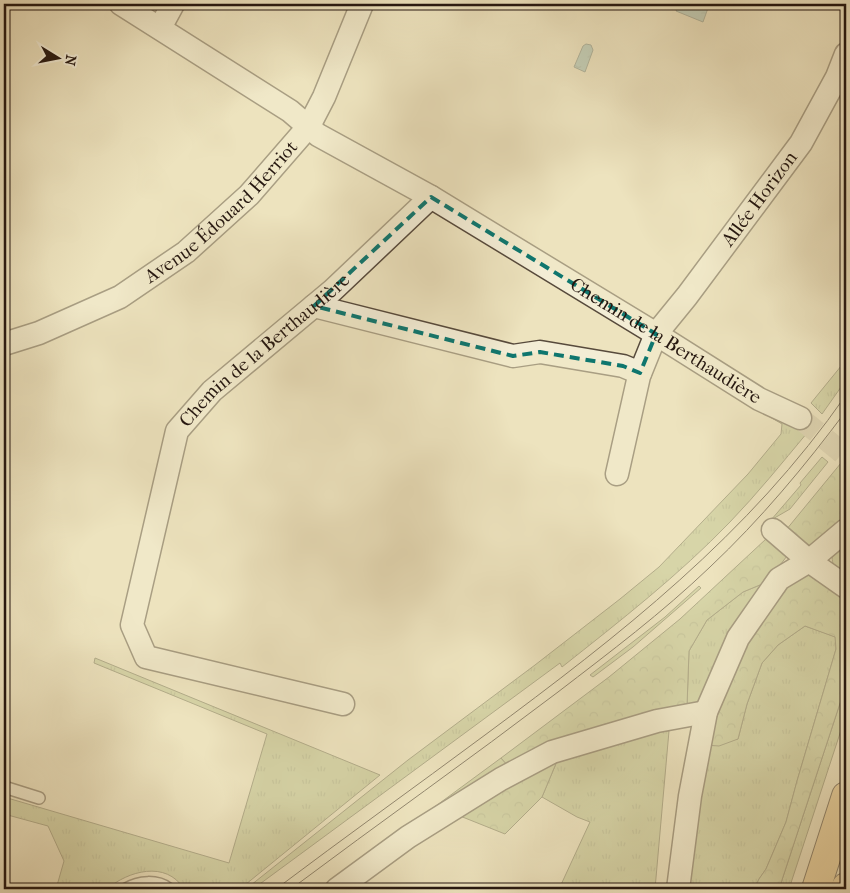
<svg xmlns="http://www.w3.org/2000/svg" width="850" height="893" viewBox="0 0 850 893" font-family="'IM FELL French Canon',serif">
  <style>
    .grass { fill: url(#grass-tufts); stroke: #706d50 }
    .forest { fill: url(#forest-crowns); stroke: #706d50 }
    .water { fill: url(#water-ripples); stroke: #6b7b74 }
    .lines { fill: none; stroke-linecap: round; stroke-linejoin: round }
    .street-tunnel { stroke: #cfc4a4; stroke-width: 22; stroke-dasharray: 22 11; stroke-linecap: butt }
    .lane-casing { stroke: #574a3c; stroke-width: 14 }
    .street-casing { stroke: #574a3c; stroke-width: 25 }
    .highway-casing { stroke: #251710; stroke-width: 30 }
    .lane { stroke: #f3edd5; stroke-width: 11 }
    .street { stroke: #f3edd5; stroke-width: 22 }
    .highway { stroke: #e6c27f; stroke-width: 28 }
    .tram { stroke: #251710; stroke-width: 1 }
    .marked { fill: none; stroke: #0f766e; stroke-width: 4; stroke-dasharray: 10 6; stroke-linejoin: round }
    .labels { text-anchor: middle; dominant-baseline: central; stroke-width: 5; stroke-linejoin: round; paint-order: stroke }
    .street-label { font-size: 19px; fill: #251710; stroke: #f3edd5 }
  </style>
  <defs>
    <pattern id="grass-tufts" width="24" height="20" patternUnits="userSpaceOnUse" patternTransform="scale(1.25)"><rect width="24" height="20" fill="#bcc38f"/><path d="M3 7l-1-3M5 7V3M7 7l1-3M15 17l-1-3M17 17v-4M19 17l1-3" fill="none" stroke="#a1a77a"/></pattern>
    <pattern id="forest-crowns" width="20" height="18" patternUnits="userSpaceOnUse" patternTransform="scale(1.25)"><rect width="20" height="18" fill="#bcc38f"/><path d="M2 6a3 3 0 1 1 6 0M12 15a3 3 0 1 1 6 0" fill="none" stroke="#a1a77a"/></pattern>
    <pattern id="water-ripples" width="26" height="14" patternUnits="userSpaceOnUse" patternTransform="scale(1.25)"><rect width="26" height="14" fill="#9abdb7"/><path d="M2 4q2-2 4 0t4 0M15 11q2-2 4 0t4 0" fill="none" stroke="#85a29c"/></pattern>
  </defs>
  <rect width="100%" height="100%" fill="#ede3be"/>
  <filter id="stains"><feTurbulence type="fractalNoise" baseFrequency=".004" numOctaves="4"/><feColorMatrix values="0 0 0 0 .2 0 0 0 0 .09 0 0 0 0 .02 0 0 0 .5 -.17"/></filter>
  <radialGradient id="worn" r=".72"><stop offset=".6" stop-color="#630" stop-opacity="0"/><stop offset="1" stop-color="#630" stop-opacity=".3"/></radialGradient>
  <g class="grass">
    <polygon points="846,360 846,380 822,414 811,403"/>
    <path d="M 764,409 L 795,423 L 807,433 C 782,463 757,494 730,522 C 679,575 620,621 562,667 L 560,663 L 253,889 L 246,889 L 408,760 L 535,665 L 620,599 L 659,567 L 748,474 L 781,434 L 782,424 L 765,414 Z"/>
    <polygon points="822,457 828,462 790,509 771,520 801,485 800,483"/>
    <polygon points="767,582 700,704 687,706 689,651 707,620 743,592"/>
    <polygon points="699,586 701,588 633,647 593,677 590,675 665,617"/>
    <polygon points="805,626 836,637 836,649 797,781 786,822 766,869 759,879 754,889 685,889 706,745 738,739 747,704 762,663 778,645"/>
    <path d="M 95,658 L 380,775 L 240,889 L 184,889 C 166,860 128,871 107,889 L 56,889 L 64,861 L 48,826 L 4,814 L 4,797 L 229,863 L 267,734 L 94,663 Z"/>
    <polygon points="846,685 846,715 789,889 779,889"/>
    <polygon points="648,731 669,731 655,889 559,889 590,822 577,817 542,797 560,754"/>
    <polygon points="501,758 509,767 330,889 323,889"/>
  </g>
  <g class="forest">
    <polygon points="841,463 846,466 846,516 812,547 807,547 786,530"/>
    <polygon points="766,539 787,556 767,582 743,592 707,620 689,651 687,706 560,754 542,797 505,834 460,816 509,767 501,758 609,677 680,619"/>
    <path d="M 846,540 L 846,579 C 838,572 828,563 834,551 C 836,547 843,543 846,540 Z"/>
    <polygon points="805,575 824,577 846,595 846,685 779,889 754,889 759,879 766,869 786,822 797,781 836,649 835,637 805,626 778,645 762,663 747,704 738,739 719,746 706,745 736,658 789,582"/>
  </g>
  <g class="water">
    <polygon points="679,4 697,4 708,8 703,22 676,11"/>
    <polygon points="586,44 591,45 593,50 585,72 574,67 583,46"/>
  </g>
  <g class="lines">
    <polyline class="street-tunnel" points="800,418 846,456"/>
    <defs>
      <g id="lane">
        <polyline points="4,787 39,798"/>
        <path d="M 126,889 C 139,881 157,880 169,889"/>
      </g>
      <g id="street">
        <path id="s1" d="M 121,4 L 290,111 L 318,135 L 431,197 L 656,334 L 759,399 L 800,418"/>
        <polyline points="160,28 173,4"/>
        <polyline points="314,306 513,356 540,352 623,366 640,373"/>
        <path id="s2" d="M 4,344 L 39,333 L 120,297 L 186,252 L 249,195 L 309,126 L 324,97 L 362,4"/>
        <path id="s3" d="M 617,474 L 639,376 L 656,334 L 687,296 L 801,143 L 837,77 L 846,54"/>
        <polyline points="773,530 809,561 846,587"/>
        <path id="s4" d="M 343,704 L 146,657 L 132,625 L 177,431 L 212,391 L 333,290 L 431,197"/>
        <polyline points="337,889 408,837 501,779 552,752 657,721 706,712"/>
        <polyline points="678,889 690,796 706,712 738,638 779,579 809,561 846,530"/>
      </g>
      <g id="highway">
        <polyline points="816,889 846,796"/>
        <polyline points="846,889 846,887"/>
      </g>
    </defs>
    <use href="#lane" class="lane-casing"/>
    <use href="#street" class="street-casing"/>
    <use href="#highway" class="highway-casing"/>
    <use href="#lane" class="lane"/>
    <use href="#street" class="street"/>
    <use href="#highway" class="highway"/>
    <g class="tram">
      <path d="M 276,889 C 345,837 415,787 485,735 C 620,635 749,535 846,395"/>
      <path d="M 291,889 C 379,823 470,759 558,692 C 610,652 662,613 710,567 C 760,520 805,466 846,411"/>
    </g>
  </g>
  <path d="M0 0H850V893H0ZM 431,197 L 656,334 L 640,373 L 623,366 L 540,352 L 513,356 L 314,306 Z" fill="#ede3be" fill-opacity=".55" fill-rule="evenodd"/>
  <path class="marked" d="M 431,197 L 656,334 L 640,373 L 623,366 L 540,352 L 513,356 L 314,306 Z"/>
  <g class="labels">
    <g class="street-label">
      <text stroke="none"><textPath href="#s3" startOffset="316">Allée Horizon</textPath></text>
      <text stroke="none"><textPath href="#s2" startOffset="258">Avenue Édouard Herriot</textPath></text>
      <text stroke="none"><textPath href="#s1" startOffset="641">Chemin de la Berthaudière</textPath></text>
      <text stroke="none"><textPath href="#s4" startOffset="556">Chemin de la Berthaudière</textPath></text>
    </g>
  </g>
  <rect width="850" height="893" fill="none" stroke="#ede3be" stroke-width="20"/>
  <rect x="5" y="5" width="840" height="883" fill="none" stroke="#251710" stroke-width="2.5"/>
  <rect x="10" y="10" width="830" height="873" fill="none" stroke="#251710"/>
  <g transform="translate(58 58) rotate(100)" stroke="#f3edd5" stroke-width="4" paint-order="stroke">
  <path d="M0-4L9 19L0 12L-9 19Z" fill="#251710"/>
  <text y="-8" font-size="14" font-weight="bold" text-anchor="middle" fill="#251710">N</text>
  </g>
  <rect width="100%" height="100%" filter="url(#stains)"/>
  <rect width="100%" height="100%" fill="url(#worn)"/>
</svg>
